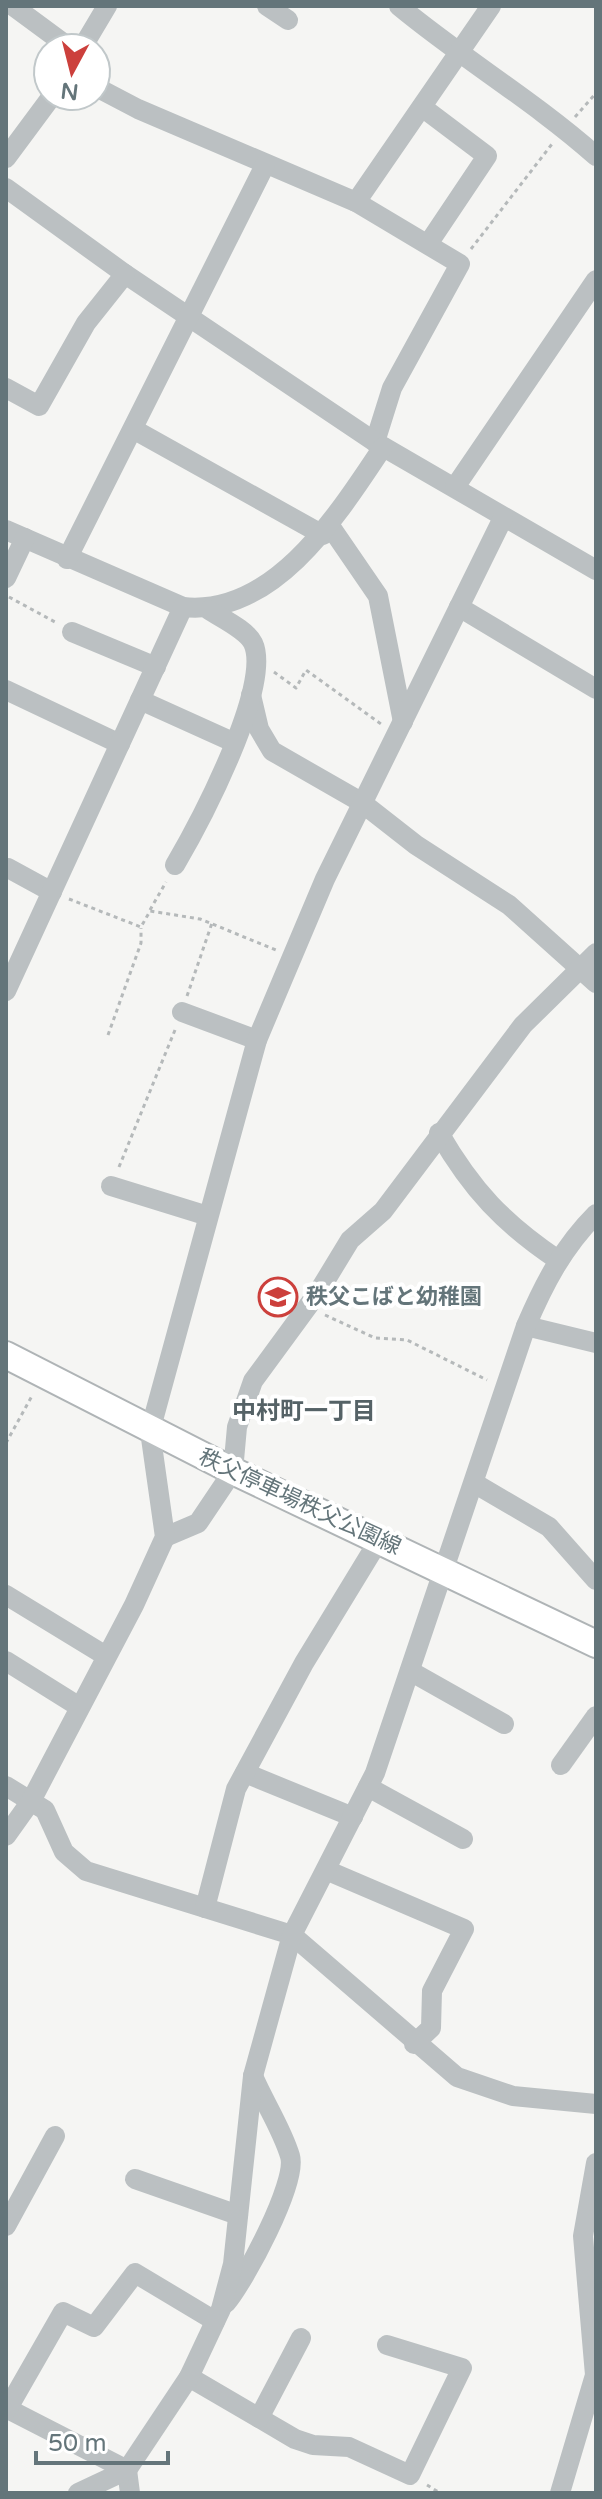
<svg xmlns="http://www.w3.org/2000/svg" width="602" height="2499" viewBox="0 0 602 2499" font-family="'Varela Round','Noto Sans JP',sans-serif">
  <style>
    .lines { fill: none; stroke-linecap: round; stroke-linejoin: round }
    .major-casing { stroke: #afb4b6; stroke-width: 30 }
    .path { stroke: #b5b9ba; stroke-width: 3; stroke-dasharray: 4 4; stroke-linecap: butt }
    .minor { stroke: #bbc0c2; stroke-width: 20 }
    .major { stroke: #fff; stroke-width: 26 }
    .labels { text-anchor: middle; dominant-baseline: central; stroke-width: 8; stroke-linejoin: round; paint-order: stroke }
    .poi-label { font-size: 22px; font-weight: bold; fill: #64757a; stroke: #fff; text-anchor: start }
    .street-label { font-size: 22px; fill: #64757a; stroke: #fff }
    .neighbourhood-label { font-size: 24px; font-weight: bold; fill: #556266; stroke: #fff }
  </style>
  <rect width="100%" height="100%" fill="#f5f5f3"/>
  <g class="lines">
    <defs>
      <polyline id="major" points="6,1355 233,1471 596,1644"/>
    </defs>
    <use href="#major" class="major-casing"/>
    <g class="path">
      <polyline points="575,117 596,93"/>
      <polyline points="471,249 552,144"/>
      <polyline points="9,597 55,622"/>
      <polyline points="274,672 296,688 306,670 381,724"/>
      <polyline points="69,899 141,927 150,911 200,919 276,950"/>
      <polyline points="150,910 166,882"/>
      <polyline points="187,996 212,923"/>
      <polyline points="108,1035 141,943 141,928"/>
      <polyline points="119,1167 175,1030"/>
      <polyline points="325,1315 375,1338 407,1340 487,1380"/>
      <polyline points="6,1443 33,1394"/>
      <polyline points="427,2485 440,2493"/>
    </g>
    <g class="minor">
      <polyline points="13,6 70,48"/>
      <polyline points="267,6 288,20"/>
      <path d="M 399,6 C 463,59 534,101 596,156"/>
      <polyline points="82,48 107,6"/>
      <polyline points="96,87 138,109 356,202 460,264 392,388 375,442"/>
      <polyline points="422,107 487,156 428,244"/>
      <polyline points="6,158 52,96"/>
      <polyline points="6,188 125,274 375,442 596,570"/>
      <polyline points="356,202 491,6"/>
      <polyline points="6,388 39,406 86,323 125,274"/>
      <polyline points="133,429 323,535"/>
      <polyline points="455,487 596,280"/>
      <polyline points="330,526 378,596 403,722"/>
      <path d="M 6,530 L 183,607 C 274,617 339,513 383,447"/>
      <polyline points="67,559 265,165"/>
      <polyline points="6,578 25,538"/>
      <polyline points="459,607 596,689"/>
      <polyline points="72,632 156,667"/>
      <polyline points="6,690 120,744"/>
      <polyline points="251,695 259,729 272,751 361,802 416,845 509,905 596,983"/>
      <polyline points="140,700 233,742"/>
      <path d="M 175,865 C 199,824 273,685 253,643 C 247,630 221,618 209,610"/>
      <polyline points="8,868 52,892"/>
      <polyline points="6,991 183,607"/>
      <polyline points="182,1012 257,1040"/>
      <path d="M 439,1133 C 472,1190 503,1223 558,1260"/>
      <polyline points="111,1186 208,1216"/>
      <polyline points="526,1326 596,1343"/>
      <polyline points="474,1483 549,1527 596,1580"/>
      <polyline points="165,1537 198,1523 233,1471 237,1427 253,1381 319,1291 350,1240 383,1211 523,1025 596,953"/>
      <polyline points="6,1595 106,1656"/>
      <polyline points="6,1661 78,1706"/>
      <polyline points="410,1671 504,1724"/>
      <polyline points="561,1765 596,1716"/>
      <polyline points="245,1773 353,1817"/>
      <polyline points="6,1786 45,1810 64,1852 86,1871 292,1935 457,2077 513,2096 596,2104"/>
      <polyline points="368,1787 463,1839"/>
      <polyline points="6,1836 31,1801 134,1605 165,1537 150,1431 257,1040 325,879 503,518"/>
      <polyline points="326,1870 464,1929 432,1991 431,2028 414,2044"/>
      <polyline points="205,1908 236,1789 304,1663 379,1540"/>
      <polyline points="135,2179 238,2215"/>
      <polyline points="6,2226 55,2136"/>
      <path d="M 226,2303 C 244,2282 298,2182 290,2156 C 282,2129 264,2102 253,2076"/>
      <polyline points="189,2377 295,2439 313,2445 349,2447 410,2475 462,2368 387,2345"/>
      <polyline points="6,2408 127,2470"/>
      <polyline points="8,2408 63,2312 94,2327 135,2273 215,2321"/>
      <polyline points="259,2418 301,2338"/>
      <polyline points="127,2470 130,2493"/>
      <path d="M 78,2493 L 127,2470 L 189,2377 L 221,2309 L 233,2264 L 253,2076 L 292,1935 L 375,1773 L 526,1326 C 544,1284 563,1247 596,1214"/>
      <polyline points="560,2493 595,2375 583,2236 596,2163"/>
    </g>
    <use href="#major" class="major"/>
  </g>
  <defs>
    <symbol id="school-ring" viewBox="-11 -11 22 22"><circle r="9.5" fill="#fff" stroke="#cc403c" stroke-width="1.5"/><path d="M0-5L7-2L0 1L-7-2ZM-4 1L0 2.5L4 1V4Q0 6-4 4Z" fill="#cc403c"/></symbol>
  </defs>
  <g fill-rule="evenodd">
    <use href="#school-ring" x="256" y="1275" width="44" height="44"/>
  </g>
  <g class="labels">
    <g class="poi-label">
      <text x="306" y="1297">秩父こばと幼稚園</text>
    </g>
    <g class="street-label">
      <text transform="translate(300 1502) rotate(25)">秩父停車場秩父公園線</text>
    </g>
    <g class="neighbourhood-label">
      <text x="304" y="1411">中村町一丁目</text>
    </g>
  </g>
  <rect width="602" height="2499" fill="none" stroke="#64757a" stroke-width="16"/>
  <g transform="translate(72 72) rotate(187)"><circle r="38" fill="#ffffff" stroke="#c1c8ca" stroke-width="2"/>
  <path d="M0-6L14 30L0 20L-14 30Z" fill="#cc403c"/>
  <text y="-12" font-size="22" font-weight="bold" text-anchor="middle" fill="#64757a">N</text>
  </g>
  <path d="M36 2451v12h132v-12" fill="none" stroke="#64757a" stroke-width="4"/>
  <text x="48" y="2451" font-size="24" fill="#64757a" stroke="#ffffff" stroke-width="6" paint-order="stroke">50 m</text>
</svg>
